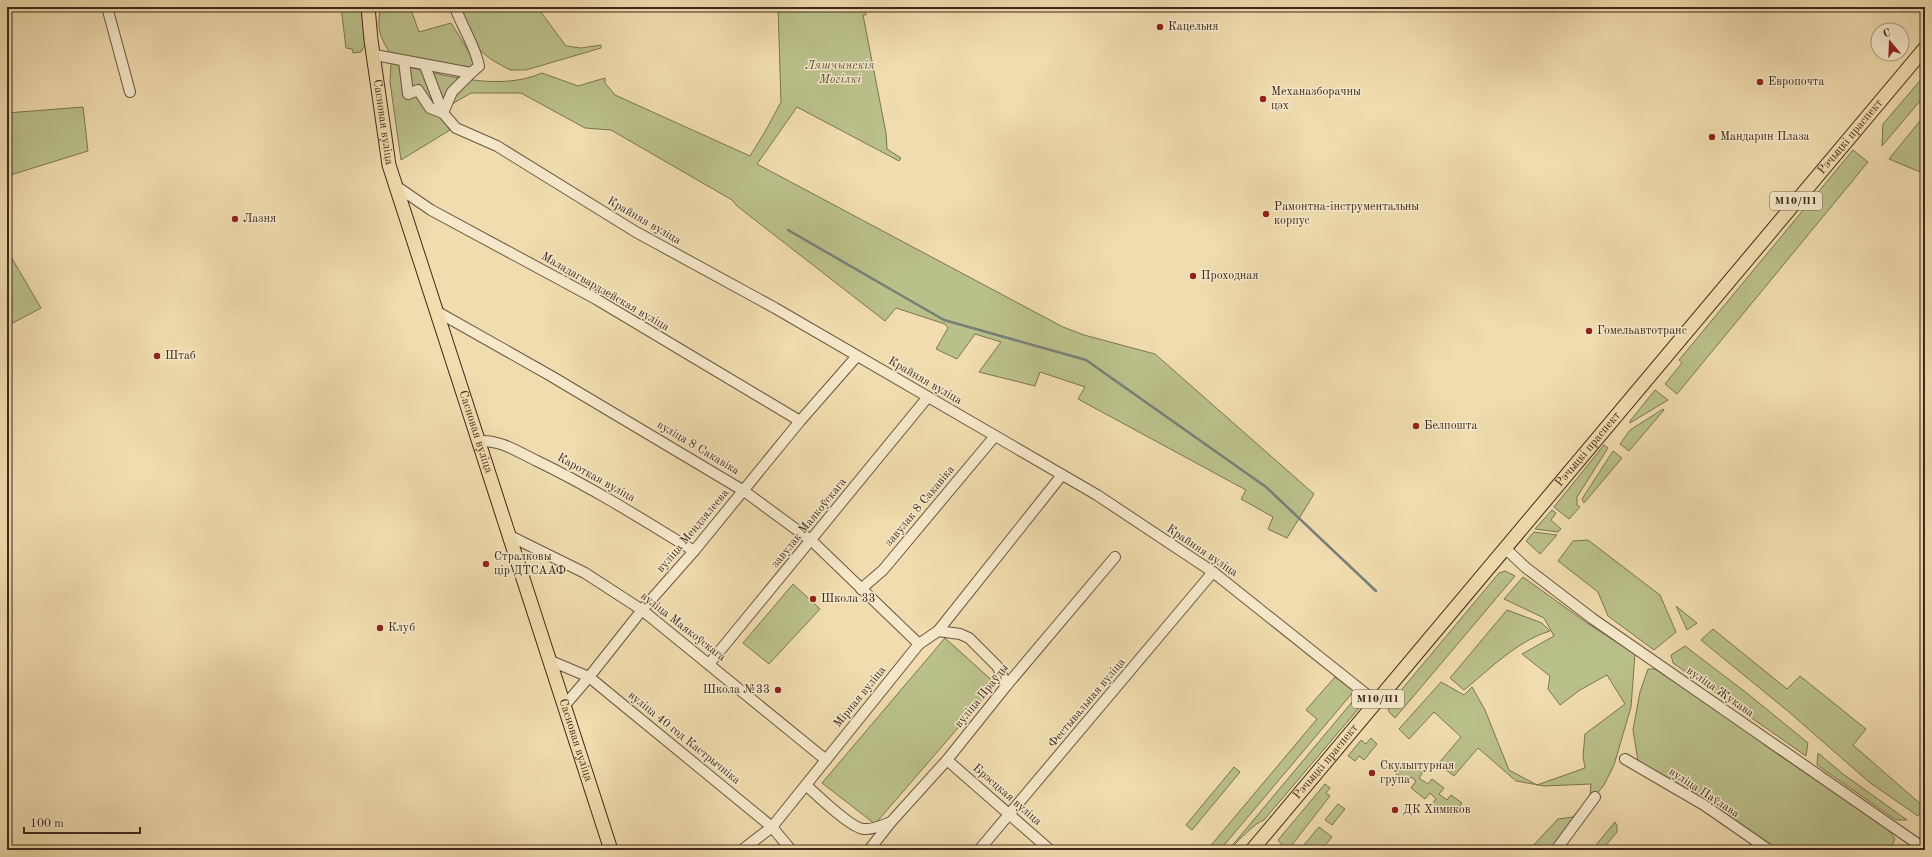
<svg xmlns="http://www.w3.org/2000/svg" width="1932" height="857" viewBox="0 0 1932 857" font-family="'Old Standard TT',serif">
  <style>
    .green { fill: #bac08a; stroke: #7c7454 }
    .lines { fill: none; stroke-linecap: round; stroke-linejoin: round }
    .stream { stroke: #778077; stroke-width: 2.5 }
    .minor-casing { stroke: #6b5541; stroke-width: 12 }
    .major-casing { stroke: #3f281d; stroke-width: 15 }
    .minor { stroke: #f5e8ca; stroke-width: 10 }
    .major { stroke: #f0dcae; stroke-width: 13 }
    .poi-dot { fill: #8f2418; stroke: #f5e8ca; stroke-width: 1.5 }
    .labels { text-anchor: middle; dominant-baseline: central; stroke-width: 3; stroke-linejoin: round; paint-order: stroke }
    .shield { fill: #f5e8ca; stroke: #766251; stroke-width: 1 }
    .shield-label { font-size: 11px; font-weight: bold; fill: #3f281d }
    .poi-label { font-size: 12px; fill: #3f281d; stroke: #f5e8ca; text-anchor: start }
    .park-label { font-size: 12px; font-style: italic; fill: #5e4e38; stroke: #f5e8ca }
    .street-label { font-size: 12px; fill: #3f281d; stroke: #f5e8ca }
  </style>
  <rect width="100%" height="100%" fill="#f0dcae"/>
  <filter id="stains"><feTurbulence type="fractalNoise" baseFrequency=".005" numOctaves="4"/><feColorMatrix values="0 0 0 0 .2 0 0 0 0 .09 0 0 0 0 .02 0 0 0 .5 -.17"/></filter>
  <radialGradient id="worn" r=".72"><stop offset=".6" stop-color="#630" stop-opacity="0"/><stop offset="1" stop-color="#630" stop-opacity=".3"/></radialGradient>
  <g class="green">
    <polygon points="341,7 362,7 365,45 361,52 353,53 352,49 346,48"/>
    <path d="M 381,7 L 394,7 L 396,11 L 410,7 L 419,32 L 451,23 L 476,63 L 469,69 L 391,55 C 380,37 376,29 381,7 Z"/>
    <polygon points="459,7 537,7 566,46 581,48 601,45 601,48 526,70 510,70 492,60 478,49"/>
    <path d="M 778,7 L 865,7 L 866,15 L 863,15 L 886,133 L 887,149 L 901,158 L 899,161 L 797,107 L 757,164 L 1063,327 L 1084,335 L 1155,354 L 1314,494 L 1287,538 L 1268,529 L 1273,517 L 1241,499 L 1246,490 L 1078,399 L 1085,387 L 1040,372 L 1035,386 L 979,372 L 1001,342 L 975,334 L 957,359 L 936,349 L 948,328 L 945,324 L 896,308 L 885,321 L 737,206 L 732,200 L 611,130 L 585,128 L 521,93 L 471,93 L 452,104 L 442,119 L 450,130 L 401,160 L 390,82 L 391,63 C 438,73 496,93 542,73 L 578,86 L 605,78 L 605,83 L 615,95 L 750,156 L 766,130 L 781,102 Z"/>
    <polygon points="1925,75 1925,95 1882,146 1883,124"/>
    <polygon points="83,107 88,151 7,176 7,113"/>
    <polygon points="1925,115 1925,174 1889,159"/>
    <polygon points="1853,150 1868,162 1677,394 1665,384 1682,363 1679,360"/>
    <polygon points="7,250 41,308 7,326"/>
    <polygon points="1655,390 1668,400 1630,423 1630,421"/>
    <polygon points="1663,409 1664,410 1629,451 1620,444 1630,430"/>
    <polygon points="1604,445 1608,448 1577,497 1577,505 1580,507 1569,519 1554,507"/>
    <polygon points="1613,451 1622,458 1584,503 1582,499"/>
    <polygon points="1552,510 1556,513 1551,520 1561,529 1558,532 1535,529"/>
    <polygon points="1534,532 1557,535 1540,554 1526,541"/>
    <polygon points="1588,540 1660,595 1676,632 1654,650 1608,616 1598,592 1558,561 1573,541"/>
    <polygon points="1505,571 1515,576 1395,718 1389,712 1388,706 1499,573"/>
    <polygon points="1523,577 1587,623 1635,654 1631,707 1614,765 1604,785 1551,850 1530,849 1558,819 1573,817 1590,796 1591,784 1544,786 1516,781 1478,748 1454,776 1438,764 1461,737 1434,712 1409,739 1399,729 1441,682 1464,695 1472,687 1485,710 1509,770 1537,785 1585,768 1583,756 1585,734 1625,704 1607,675 1580,690 1560,705 1548,689 1550,676 1522,654 1554,636 1544,618 1504,599"/>
    <polygon points="793,584 820,609 769,664 743,643"/>
    <polygon points="1676,606 1697,623 1687,630"/>
    <path d="M 1507,610 L 1542,623 L 1550,631 C 1517,641 1490,669 1464,690 L 1450,678 Z"/>
    <polygon points="1713,629 1787,689 1800,676 1866,729 1853,745 1924,807 1918,816 1869,782 1789,712 1701,640"/>
    <polygon points="945,638 996,684 875,824 822,783"/>
    <polygon points="1685,646 1748,694 1808,743 1806,756 1673,663 1671,655"/>
    <polygon points="1648,669 1655,669 1719,711 1770,749 1887,828 1895,839 1890,850 1775,850 1735,823 1639,767 1633,730 1640,692"/>
    <polygon points="1335,677 1354,691 1220,850 1207,850 1317,719 1306,710"/>
    <path d="M 1352,702 L 1359,708 L 1264,820 C 1256,822 1238,841 1232,847 L 1231,847 Z"/>
    <polygon points="1371,738 1377,744 1364,760 1359,756 1355,761 1348,756 1361,740 1366,744"/>
    <polygon points="1818,753 1843,774 1907,820 1896,820 1817,765"/>
    <polygon points="1413,762 1424,770 1419,778 1428,784 1432,779 1444,788 1439,794 1447,800 1451,795 1462,803 1453,815 1447,809 1443,813 1432,804 1436,799 1430,793 1425,799 1411,788 1416,781 1411,777 1407,782 1395,773 1402,763 1408,767"/>
    <polygon points="1234,767 1240,772 1192,830 1186,825"/>
    <polygon points="1325,784 1330,788 1326,793 1330,796 1288,850 1279,850 1282,845 1278,840"/>
    <polygon points="1338,804 1345,809 1332,825 1325,820"/>
    <polygon points="1615,822 1617,826 1617,832 1602,850 1592,850"/>
    <polygon points="1319,827 1332,837 1321,850 1308,850 1303,846"/>
  </g>
  <g class="lines">
    <polyline class="stream" points="788,230 944,320 1086,360 1266,487 1376,591"/>
    <defs>
      <g id="minor">
        <polyline points="107,7 130,92"/>
        <path d="M 375,55 L 471,73 L 479,66 C 475,45 462,27 455,7"/>
        <polyline points="404,61 408,94 418,90 430,108 443,113 452,92 471,73"/>
        <polyline points="425,66 443,113 456,128 497,146 636,232 775,308 1097,495 1213,572 1376,702"/>
        <polyline points="396,186 431,210 596,299 800,421"/>
        <polyline points="436,311 551,376 744,491 812,541 919,644"/>
        <path d="M 480,441 C 501,440 518,452 537,461 C 591,487 642,519 694,551"/>
        <polyline points="510,536 585,573 642,610 826,760"/>
        <polyline points="1506,549 1525,567 1593,619 1925,849"/>
        <polyline points="861,589 883,570 995,436"/>
        <polyline points="938,631 960,634 969,638 997,666 1007,685"/>
        <polyline points="551,661 589,677 772,827 791,850"/>
        <polyline points="709,664 927,398"/>
        <polyline points="565,705 589,677 642,610 694,551 800,421 857,356"/>
        <polyline points="1625,759 1704,805 1769,850"/>
        <polyline points="947,760 1050,850"/>
        <path d="M 806,785 C 817,795 852,829 864,829 C 873,830 883,825 891,822"/>
        <polyline points="742,850 772,827 919,644 938,631 1062,475"/>
        <polyline points="869,850 891,822 947,760 1007,685 1115,557"/>
        <polyline points="979,850 1213,572"/>
        <polyline points="1556,850 1595,797"/>
      </g>
      <g id="major">
        <path id="s1" d="M 368,7 L 371,40 L 389,165 L 611,850"/>
        <path id="s2" d="M 1252,850 L 1925,48"/>
      </g>
    </defs>
    <use href="#minor" class="minor-casing"/>
    <use href="#major" class="major-casing"/>
    <use href="#minor" class="minor"/>
    <use href="#major" class="major"/>
  </g>
  <g class="poi-dot">
    <circle cx="1160" cy="27" r="4"/>
    <circle cx="1760" cy="82" r="4"/>
    <circle cx="1263" cy="99" r="4"/>
    <circle cx="1712" cy="137" r="4"/>
    <circle cx="1266" cy="214" r="4"/>
    <circle cx="235" cy="219" r="4"/>
    <circle cx="1193" cy="276" r="4"/>
    <circle cx="1589" cy="331" r="4"/>
    <circle cx="157" cy="356" r="4"/>
    <circle cx="1416" cy="426" r="4"/>
    <circle cx="486" cy="564" r="4"/>
    <circle cx="813" cy="599" r="4"/>
    <circle cx="380" cy="628" r="4"/>
    <circle cx="778" cy="690" r="4"/>
    <circle cx="1372" cy="773" r="4"/>
    <circle cx="1395" cy="810" r="4"/>
  </g>
  <g class="labels">
    <g class="shield">
      <rect x="1770" y="192" width="52" height="18" rx="3"/>
      <rect x="1352" y="690" width="52" height="18" rx="3"/>
    </g>
    <g class="shield-label">
      <text x="1796" y="201">М10/П1</text>
      <text x="1378" y="699">М10/П1</text>
    </g>
    <g class="poi-label">
      <text x="1168" y="27">Кацельня</text>
      <text x="1768" y="82">Европочта</text>
      <text x="1271" y="92">Механазборачны<tspan x="1271" dy="14">цэх</tspan></text>
      <text x="1720" y="137">Мандарин Плаза</text>
      <text x="1274" y="207">Рамонтна-інструментальны<tspan x="1274" dy="14">корпус</tspan></text>
      <text x="243" y="219">Лазня</text>
      <text x="1201" y="276">Проходная</text>
      <text x="1597" y="331">Гомельавтотранс</text>
      <text x="165" y="356">Штаб</text>
      <text x="1424" y="426">Белпошта</text>
      <text x="494" y="557">Стралковы<tspan x="494" dy="14">цір ДТСААФ</tspan></text>
      <text x="821" y="599">Школа 33</text>
      <text x="388" y="628">Клуб</text>
      <text x="770" y="690" text-anchor="end">Школа №33</text>
      <text x="1380" y="766">Скульптурная<tspan x="1380" dy="14">група</tspan></text>
      <text x="1403" y="810">ДК Химиков</text>
    </g>
    <g class="park-label">
      <text x="840" y="66">Ляшчынскія<tspan x="840" dy="14">Могілкі</tspan></text>
    </g>
    <g class="street-label">
      <text stroke="none"><textPath href="#s1" startOffset="116">Сасновая вуліца</textPath></text>
      <text stroke="none"><textPath href="#s2" startOffset="931">Рэчыцкі праспект</textPath></text>
      <text transform="translate(644 221) rotate(30)">Крайняя вуліца</text>
      <text transform="translate(605 292) rotate(30)">Маладагвардзейская вуліца</text>
      <text transform="translate(925 381) rotate(30)">Крайняя вуліца</text>
      <text stroke="none"><textPath href="#s1" startOffset="440">Сасновая вуліца</textPath></text>
      <text transform="translate(698 448) rotate(31)">вуліца 8 Сакавіка</text>
      <text stroke="none"><textPath href="#s2" startOffset="523">Рэчыцкі праспект</textPath></text>
      <text transform="translate(596 478) rotate(29)">Кароткая вуліца</text>
      <text transform="translate(920 506) rotate(-50)">завулак 8 Сакавіка</text>
      <text transform="translate(809 523) rotate(-51)">завулак Маякоўскага</text>
      <text transform="translate(693 531) rotate(-50)">вуліца Мендзялеева</text>
      <text transform="translate(1202 551) rotate(34)">Крайняя вуліца</text>
      <text transform="translate(683 627) rotate(38)">вуліца Маякоўскага</text>
      <text transform="translate(1720 692) rotate(35)">вуліца Жукава</text>
      <text transform="translate(982 696) rotate(-51)">вуліца Праўды</text>
      <text transform="translate(860 697) rotate(-51)">Мірная вуліца</text>
      <text transform="translate(1087 703) rotate(-50)">Фестывальная вуліца</text>
      <text transform="translate(684 738) rotate(39)">вуліца 40 год Кастрычніка</text>
      <text stroke="none"><textPath href="#s1" startOffset="764">Сасновая вуліца</textPath></text>
      <text stroke="none"><textPath href="#s2" startOffset="115">Рэчыцкі праспект</textPath></text>
      <text transform="translate(1704 793) rotate(33)">вуліца Паўлава</text>
      <text transform="translate(1007 795) rotate(41)">Брэсцкая вуліца</text>
    </g>
  </g>
  <rect width="1932" height="857" fill="none" stroke="#f0dcae" stroke-width="24"/>
  <rect x="8" y="8" width="1916" height="841" fill="none" stroke="#3f281d" stroke-width="2"/>
  <rect x="12" y="12" width="1908" height="833" fill="none" stroke="#3f281d"/>
  <g transform="translate(1890 42) rotate(341)"><circle r="19" fill="#f5e8ca" stroke="#ac9b85"/>
  <path d="M0-3L7 15L0 10L-7 15Z" fill="#8f2418"/>
  <text y="-6" font-size="11" font-weight="bold" text-anchor="middle" fill="#3f281d">С</text>
  </g>
  <path d="M24 827v6h116v-6" fill="none" stroke="#3f281d" stroke-width="2"/>
  <text x="30" y="827" font-size="12" fill="#3f281d" stroke="#f5e8ca" stroke-width="3" paint-order="stroke">100 m</text>
  <rect width="100%" height="100%" filter="url(#stains)"/>
  <rect width="100%" height="100%" fill="url(#worn)"/>
</svg>
